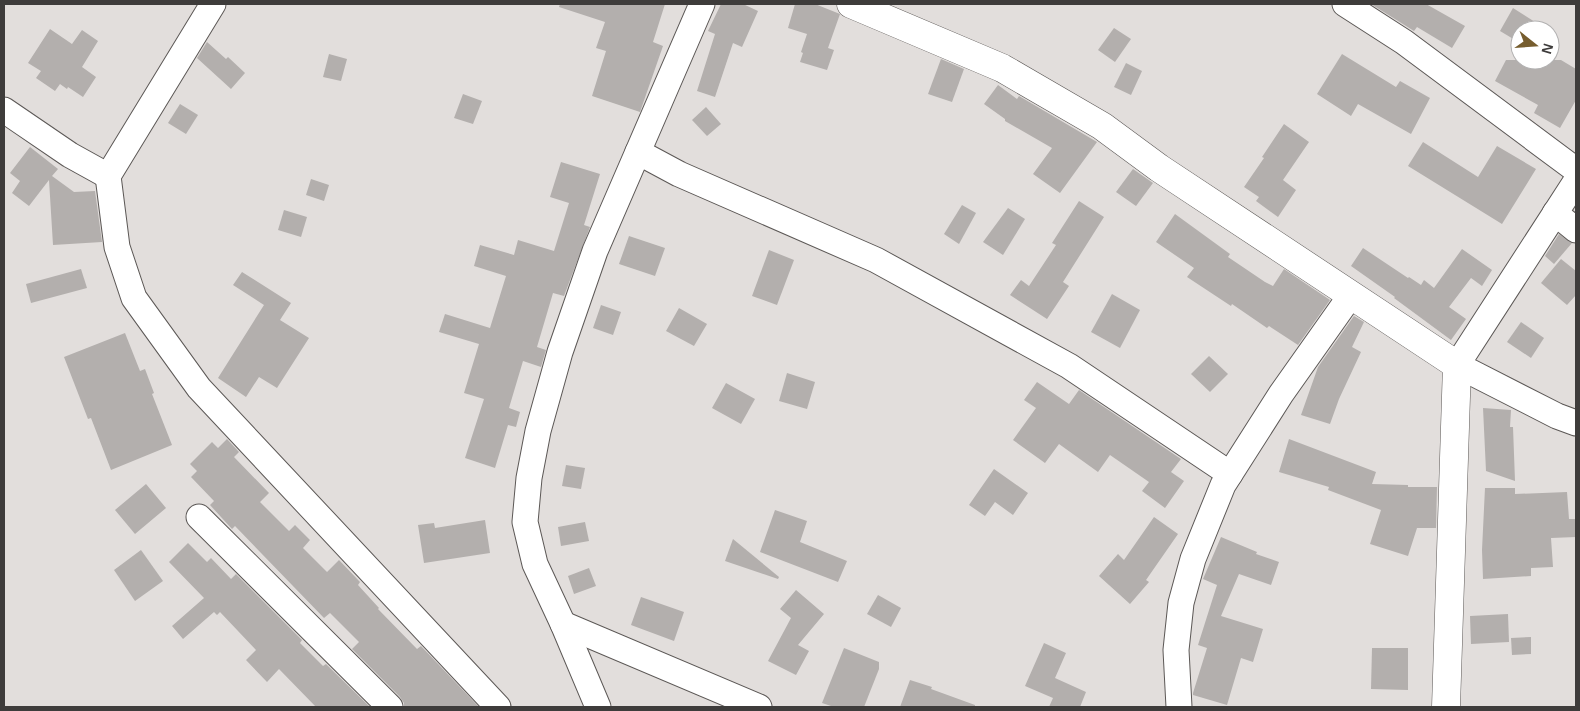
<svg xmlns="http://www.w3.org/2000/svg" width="1580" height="711" viewBox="0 0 1580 711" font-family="Arial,sans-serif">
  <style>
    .building { fill: #b3afad }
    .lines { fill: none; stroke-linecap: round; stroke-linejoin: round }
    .minor-casing { stroke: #5c5856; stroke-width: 27 }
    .tertiary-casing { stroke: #5c5856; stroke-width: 29 }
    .minor { stroke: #fff; stroke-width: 25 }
    .tertiary { stroke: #fff; stroke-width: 28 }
  </style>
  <rect width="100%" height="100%" fill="#e2dedc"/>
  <g class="building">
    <polygon points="560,4 665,4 653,42 663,46 640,112 592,96 606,51 596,48 605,22 559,7"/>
    <polygon points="721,4 743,4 758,11 742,47 733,43 715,97 697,91 715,34 708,31"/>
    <polygon points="795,4 815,4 840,14 828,48 834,50 827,70 800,62 803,53 801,52 807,34 788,28"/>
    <polygon points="1371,4 1426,4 1465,26 1452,48 1417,27 1414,31"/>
    <polygon points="1513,8 1535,22 1530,30 1520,30 1520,43 1500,31"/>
    <polygon points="1114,28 1131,39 1115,62 1098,50"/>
    <polygon points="50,29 72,44 82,30 98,41 82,67 96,77 83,97 68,87 67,89 60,84 55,91 36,78 41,71 28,63"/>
    <polygon points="207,42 226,59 228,57 245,73 231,89 197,58"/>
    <polygon points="329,54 347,59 341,81 323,77"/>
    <polygon points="1342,54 1396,87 1400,81 1430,98 1411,134 1358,104 1351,116 1317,94"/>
    <polygon points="941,59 964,69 952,102 928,94"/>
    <polygon points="1506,60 1561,60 1576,69 1576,100 1560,128 1534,113 1538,105 1495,81"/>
    <polygon points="1126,63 1142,71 1131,95 1114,87"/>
    <polygon points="998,85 1017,99 1019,96 1097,142 1060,193 1033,174 1052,148 1005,121 1005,119 984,104"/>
    <polygon points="463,94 482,101 473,124 454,118"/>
    <polygon points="180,104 198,115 186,134 168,123"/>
    <polygon points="706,107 721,124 707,136 692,120"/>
    <polygon points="1284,124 1309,142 1283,180 1296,190 1278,217 1256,201 1259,197 1244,187 1264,158 1262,157"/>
    <polygon points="1423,142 1478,177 1497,146 1536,169 1502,224 1408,166"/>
    <polygon points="30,147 58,169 52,176 74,192 95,191 102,242 53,245 49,180 29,206 12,193 20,181 10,173"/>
    <polygon points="561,162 600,174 584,225 590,227 564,296 553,293 537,347 546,350 541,367 523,361 509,408 520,412 516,427 508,425 495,468 465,458 484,399 464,393 479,344 439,332 445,314 490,328 506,276 474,266 480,245 514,255 518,240 554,251 569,203 550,197"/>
    <polygon points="1133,169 1153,183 1136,206 1116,192"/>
    <polygon points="311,179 329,185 324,201 306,195"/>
    <polygon points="1079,201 1104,217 1063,282 1069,286 1047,319 1010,295 1021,280 1029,286 1056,245 1052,243"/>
    <polygon points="962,205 976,213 959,244 944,234"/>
    <polygon points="1008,208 1025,219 1003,255 983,242"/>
    <polygon points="284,210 307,217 301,237 278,230"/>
    <polygon points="1175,214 1230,254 1228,257 1265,282 1273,286 1284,269 1330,300 1298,345 1269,326 1267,328 1232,304 1231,306 1187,277 1194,268 1156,242"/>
    <polygon points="1559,234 1572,243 1554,264 1545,256"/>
    <polygon points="629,236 665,248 655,276 619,264"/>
    <polygon points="1363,248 1408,278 1409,277 1421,285 1424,280 1434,288 1462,249 1492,270 1482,286 1471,278 1449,307 1466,319 1451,340 1394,298 1395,297 1351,266"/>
    <polygon points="769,250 794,260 777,305 752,296"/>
    <polygon points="1561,259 1576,271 1576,295 1567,305 1541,283"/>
    <polygon points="81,269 87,288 31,303 26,284"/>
    <polygon points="242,272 291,303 280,320 309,338 277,388 259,377 246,397 218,378 264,305 233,285"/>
    <polygon points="1112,294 1140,310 1120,348 1091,332"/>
    <polygon points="601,305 621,312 613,335 593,328"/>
    <polygon points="679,308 707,324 694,346 666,331"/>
    <polygon points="1354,316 1364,322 1352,347 1361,352 1339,399 1330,424 1301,415 1318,367"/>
    <polygon points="1521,322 1544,338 1531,358 1507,342"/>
    <polygon points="125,333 140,371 145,369 154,393 152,394 172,445 111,470 91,418 88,419 64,357"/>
    <polygon points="1209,356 1228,374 1210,392 1191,374"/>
    <polygon points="787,373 815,382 807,409 779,401"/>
    <polygon points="1037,382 1069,404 1079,390 1181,459 1171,472 1184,481 1165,508 1142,491 1149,482 1110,455 1098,472 1059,444 1045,463 1013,440 1036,408 1024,400"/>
    <polygon points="726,383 755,399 741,424 712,408"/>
    <polygon points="1483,408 1511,410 1510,427 1513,427 1515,481 1486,471"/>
    <polygon points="227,439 239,452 234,457 269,493 260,502 289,531 295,525 310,540 303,548 327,572 339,560 360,582 358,585 379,608 378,609 417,649 421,646 479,707 404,707 404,703 400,697 352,649 359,642 330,613 324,618 235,526 232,529 210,505 214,501 191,477 197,471 190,464 212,442 218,448"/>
    <polygon points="1289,439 1376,472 1372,484 1408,485 1408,487 1437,487 1436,528 1417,528 1408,556 1370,544 1381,510 1328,490 1329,487 1279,472"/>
    <polygon points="566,465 585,468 581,489 562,486"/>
    <polygon points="994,469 1028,493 1013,515 995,502 985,516 969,505"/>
    <polygon points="146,484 166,508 135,534 115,510"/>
    <polygon points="1485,488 1515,488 1515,494 1567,492 1569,519 1575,519 1576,537 1551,538 1553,567 1531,568 1531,576 1483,579 1482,550"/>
    <polygon points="775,510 807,521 800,542 847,561 838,582 760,552"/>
    <polygon points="1154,517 1178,534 1146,580 1149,582 1130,604 1099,576 1118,554 1124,560"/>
    <polygon points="485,520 490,553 424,563 418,525 434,523 435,528"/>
    <polygon points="585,522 589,541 561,546 558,527"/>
    <polygon points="1221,537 1257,552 1256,554 1279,562 1271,585 1239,574 1221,616 1263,629 1253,662 1241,658 1227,705 1193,695 1193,693 1207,648 1198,645 1217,585 1203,579"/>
    <polygon points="733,539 779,577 778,579 725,561"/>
    <polygon points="188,543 207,562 211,558 231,579 236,574 302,640 300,643 323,666 326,664 370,707 316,707 279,669 267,682 246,660 256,650 220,612 217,615 214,612 183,639 172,626 204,598 169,562"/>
    <polygon points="141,550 163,581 135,601 114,570"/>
    <polygon points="589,568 596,586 574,594 568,576"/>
    <polygon points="796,590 824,614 798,645 809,651 796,675 768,661 791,618 780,609"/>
    <polygon points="878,595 901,608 891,627 867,614"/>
    <polygon points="641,597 684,612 674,641 631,625"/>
    <polygon points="1508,614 1509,642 1471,644 1470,616"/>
    <polygon points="1531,637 1531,654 1512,655 1511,638"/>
    <polygon points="1044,643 1066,653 1055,678 1086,692 1080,707 1049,707 1053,698 1025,686"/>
    <polygon points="844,648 879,662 879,669 864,707 834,707 822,703"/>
    <polygon points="1372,648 1408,648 1408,690 1371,689"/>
    <polygon points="910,680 932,687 931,689 975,705 975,707 900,707"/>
  </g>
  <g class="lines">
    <defs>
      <g id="minor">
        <polyline points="213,4 108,176 117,247 134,298 199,388 498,707"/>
        <polyline points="1345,4 1404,42 1576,170"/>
        <polyline points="4,110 70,155 108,176"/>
        <polyline points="638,152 679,174 876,260 1069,366 1230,474"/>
        <polyline points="1576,181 1457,365 1557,416 1576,423"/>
        <polyline points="1555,213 1576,230"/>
        <polyline points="199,517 390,707"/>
        <polyline points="563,624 759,707"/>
        <polyline points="598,707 563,624 535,564 525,522 529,478 538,431 560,352 595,251 702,4"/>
        <polyline points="1179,707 1176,650 1181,603 1193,559 1223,485 1281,394 1351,295"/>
      </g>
      <polyline id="tertiary" points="851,4 1002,68 1102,126 1159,168 1457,365 1446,707"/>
    </defs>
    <use href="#minor" class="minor-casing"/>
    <use href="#tertiary" class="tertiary-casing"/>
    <use href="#minor" class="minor"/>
    <use href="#tertiary" class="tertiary"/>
  </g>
  <rect width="1580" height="711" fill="none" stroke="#3e3c3b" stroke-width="10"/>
  <g transform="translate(1535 45) rotate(107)"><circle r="24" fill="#ffffff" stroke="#b2b1b1"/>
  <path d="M0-4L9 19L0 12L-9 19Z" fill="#765d2e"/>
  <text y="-8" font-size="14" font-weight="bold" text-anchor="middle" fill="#3e3c3b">N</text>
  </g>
</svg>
